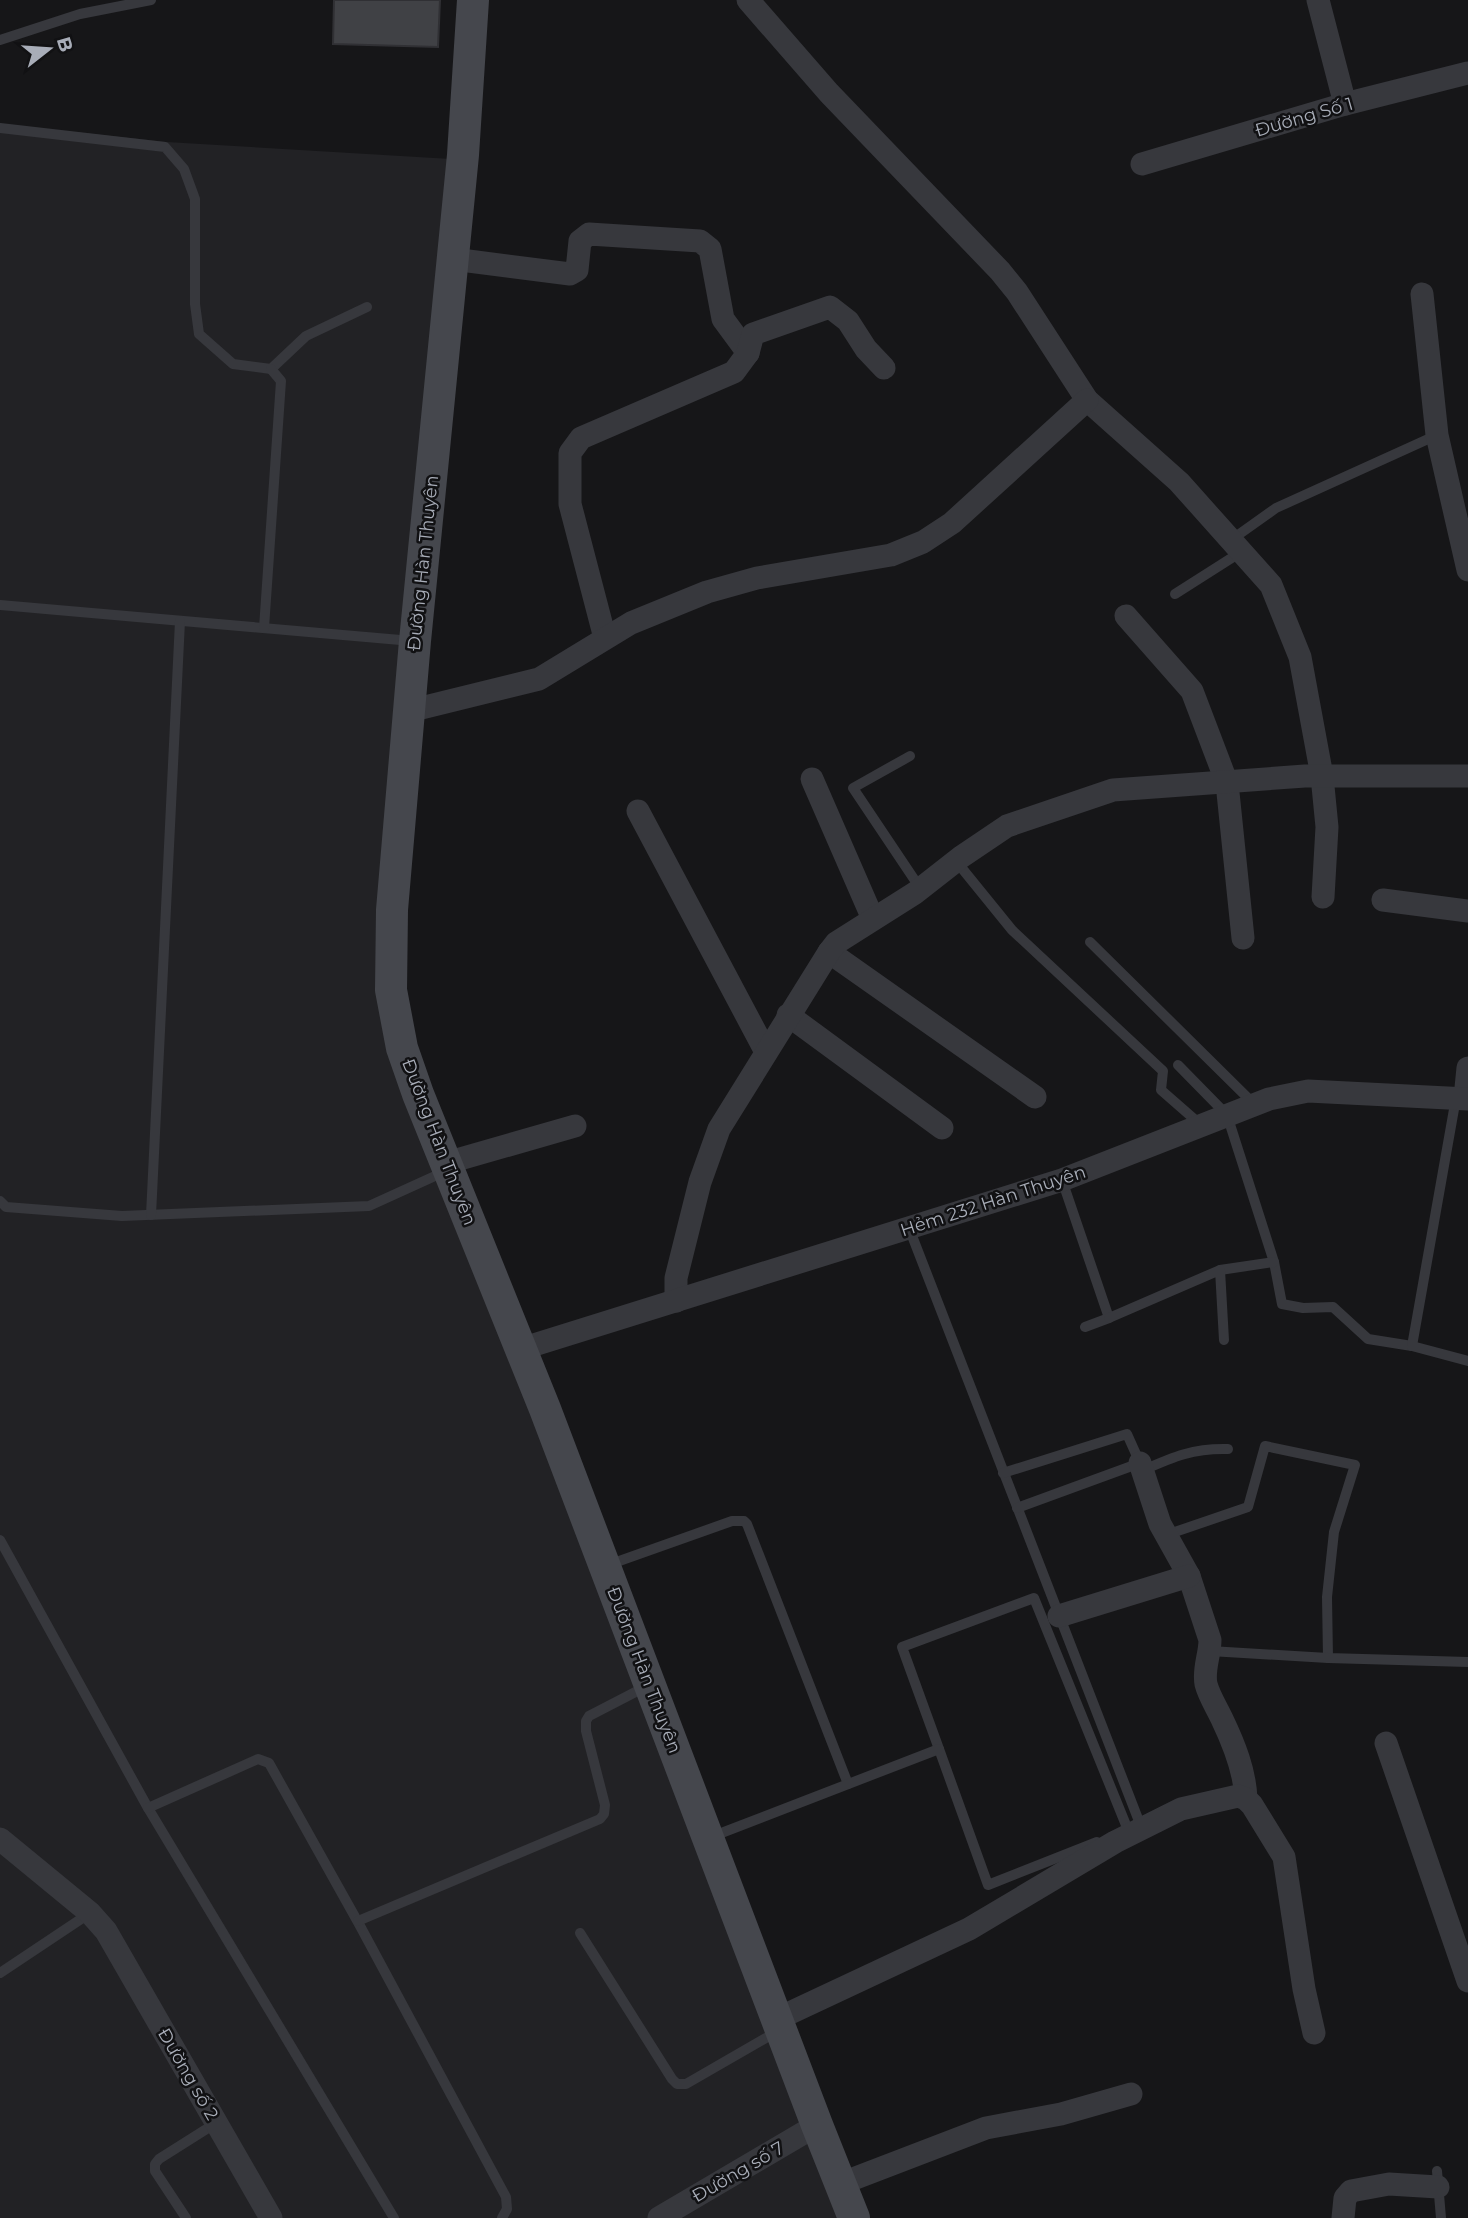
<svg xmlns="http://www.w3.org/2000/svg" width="1468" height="2218" viewBox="0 0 1468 2218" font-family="Montserrat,sans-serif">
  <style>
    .built { fill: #222225 }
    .building { fill: #404145; stroke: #303034; stroke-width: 2 }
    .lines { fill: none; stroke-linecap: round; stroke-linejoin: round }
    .lane { stroke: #37383d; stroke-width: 10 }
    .street { stroke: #37383d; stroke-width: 23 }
    .secondary { stroke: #45474d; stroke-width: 32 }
    .labels { text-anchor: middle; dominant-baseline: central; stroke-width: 5; stroke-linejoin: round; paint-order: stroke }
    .street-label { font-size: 18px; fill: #a8adb8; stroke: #111113 }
  </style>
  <rect width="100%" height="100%" fill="#161618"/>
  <polygon class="built" points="0,124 167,142 451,159 379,991 842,2218 0,2218"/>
  <polygon class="building" points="334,0 440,0 438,47 333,44"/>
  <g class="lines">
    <g class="lane">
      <polyline points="0,40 80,14 151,0"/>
      <polyline points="0,128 165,147 184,169 195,199 195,304 199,334 233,364 271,369 306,336 367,307"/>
      <polyline points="1231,540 1276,508 1437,435"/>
      <polyline points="1175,594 1241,552"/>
      <polyline points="0,605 412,641"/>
      <polyline points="264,628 281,381 271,369"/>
      <polyline points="910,756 853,788 920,888"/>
      <polyline points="956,861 1012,930 1163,1071 1161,1090 1201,1125"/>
      <polyline points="1090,942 1254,1104"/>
      <polyline points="1178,1065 1227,1115 1274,1262 1282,1304 1303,1308 1333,1307 1368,1339 1412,1346"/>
      <polyline points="1456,1098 1412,1346 1468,1361"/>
      <polyline points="1062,1180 1109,1318 1085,1327"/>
      <polyline points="0,1201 6,1207 122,1216 369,1206 446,1171"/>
      <polyline points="151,1215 180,621"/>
      <polyline points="909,1228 1142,1829"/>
      <polyline points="1220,1270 1274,1262"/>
      <polyline points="1109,1318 1220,1270 1224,1340"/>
      <path d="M 1141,1471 C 1173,1457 1193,1448 1228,1449"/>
      <polyline points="1003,1473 1127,1434 1140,1463 1017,1508"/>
      <polyline points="1166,1535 1248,1507 1265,1446 1355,1465 1334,1532 1327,1597 1328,1658"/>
      <polyline points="0,1540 148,1808 394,2218"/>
      <polyline points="608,1565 732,1521 744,1521 747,1524 848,1784"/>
      <polyline points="1210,1651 1328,1658 1468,1662"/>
      <polyline points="939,1749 902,1647 1034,1598 1128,1830 1122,1833"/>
      <polyline points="148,1808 258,1759 269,1763 359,1924 506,2197 507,2209 502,2218"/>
      <polyline points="711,1837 939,1749 988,1885 1097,1842"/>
      <polyline points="358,1921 600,1819 604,1814 605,1805 586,1731 586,1721 589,1716 647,1686"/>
      <polyline points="580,1933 672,2079 677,2084 686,2084 778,2031"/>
      <polyline points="0,1973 90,1913"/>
      <polyline points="1437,2171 1441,2218"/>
      <polyline points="186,2218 155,2171 155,2164 159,2159 216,2123"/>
    </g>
    <g class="street">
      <polyline points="748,0 829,93 1000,271 1017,292 1087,400 1179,482 1271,585 1300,657 1322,776 1327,827 1323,897"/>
      <polyline points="1318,0 1345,104"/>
      <polyline points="1142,164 1345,104 1468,73"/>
      <polyline points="453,259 570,274 577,270 580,241 589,234 700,241 710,249 723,319 748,353"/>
      <polyline points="1422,294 1437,435 1468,570"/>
      <polyline points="1126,616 1192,691 1227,783 1243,938"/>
      <polyline points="605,638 570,504 570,453 581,438 734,372 748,353 753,334 830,307 848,321 866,349 884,368"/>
      <polyline points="409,711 539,679 631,623 707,592 757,578 891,555 923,542 952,523 1087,400"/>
      <polyline points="812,779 873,919"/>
      <polyline points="638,811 766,1052"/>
      <polyline points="1383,900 1468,911"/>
      <polyline points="829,952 1035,1097"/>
      <polyline points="788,1015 942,1128"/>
      <polyline points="1465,1098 1468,1068"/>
      <polyline points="446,1163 575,1126"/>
      <polyline points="676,1301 676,1278 700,1182 719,1129 829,952 836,943 915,893 961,857 1007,826 1113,790 1305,776 1468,776"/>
      <polyline points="521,1349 1062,1180 1269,1099 1308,1091 1468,1099"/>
      <path d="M 1140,1463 L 1160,1524 L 1189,1576 L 1210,1640 C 1210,1655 1203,1669 1206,1684 C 1209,1696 1217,1708 1222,1719 C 1234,1744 1245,1771 1246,1799"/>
      <polyline points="1059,1616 1189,1576"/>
      <polyline points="1386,1743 1468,1981"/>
      <polyline points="0,1839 90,1913 106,1931 271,2218"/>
      <polyline points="777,2019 969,1929 1115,1842 1181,1809 1238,1796 1246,1799 1252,1805 1284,1857 1304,1989 1314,2033"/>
      <polyline points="840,2184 986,2128 1061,2114 1131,2094"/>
      <polyline points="659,2218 817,2125"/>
      <polyline points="1343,2218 1345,2198 1351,2191 1389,2184 1438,2187"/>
    </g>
    <polyline class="secondary" points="473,0 463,155 415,641 392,910 391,990 402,1048 418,1094 545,1409 817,2125 854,2218"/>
  </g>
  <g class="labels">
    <g class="street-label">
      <text transform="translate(1304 117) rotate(-16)">Đường Số 1</text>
      <text transform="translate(423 563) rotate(-84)">Đường Hàn Thuyên</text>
      <text transform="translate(439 1142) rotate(69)">Đường Hàn Thuyên</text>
      <text transform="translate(993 1201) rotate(-18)">Hẻm 232 Hàn Thuyên</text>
      <text transform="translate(644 1670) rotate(69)">Đường Hàn Thuyên</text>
      <text transform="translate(188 2074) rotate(60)">Đường số 2</text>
      <text transform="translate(738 2172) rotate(-30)">Đường số 7</text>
    </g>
  </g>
  <g transform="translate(49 49) rotate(73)" stroke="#111113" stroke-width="5" paint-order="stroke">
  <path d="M0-5L12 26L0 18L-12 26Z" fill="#a8adb8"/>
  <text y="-10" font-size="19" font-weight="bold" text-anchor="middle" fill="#a8adb8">B</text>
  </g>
</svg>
